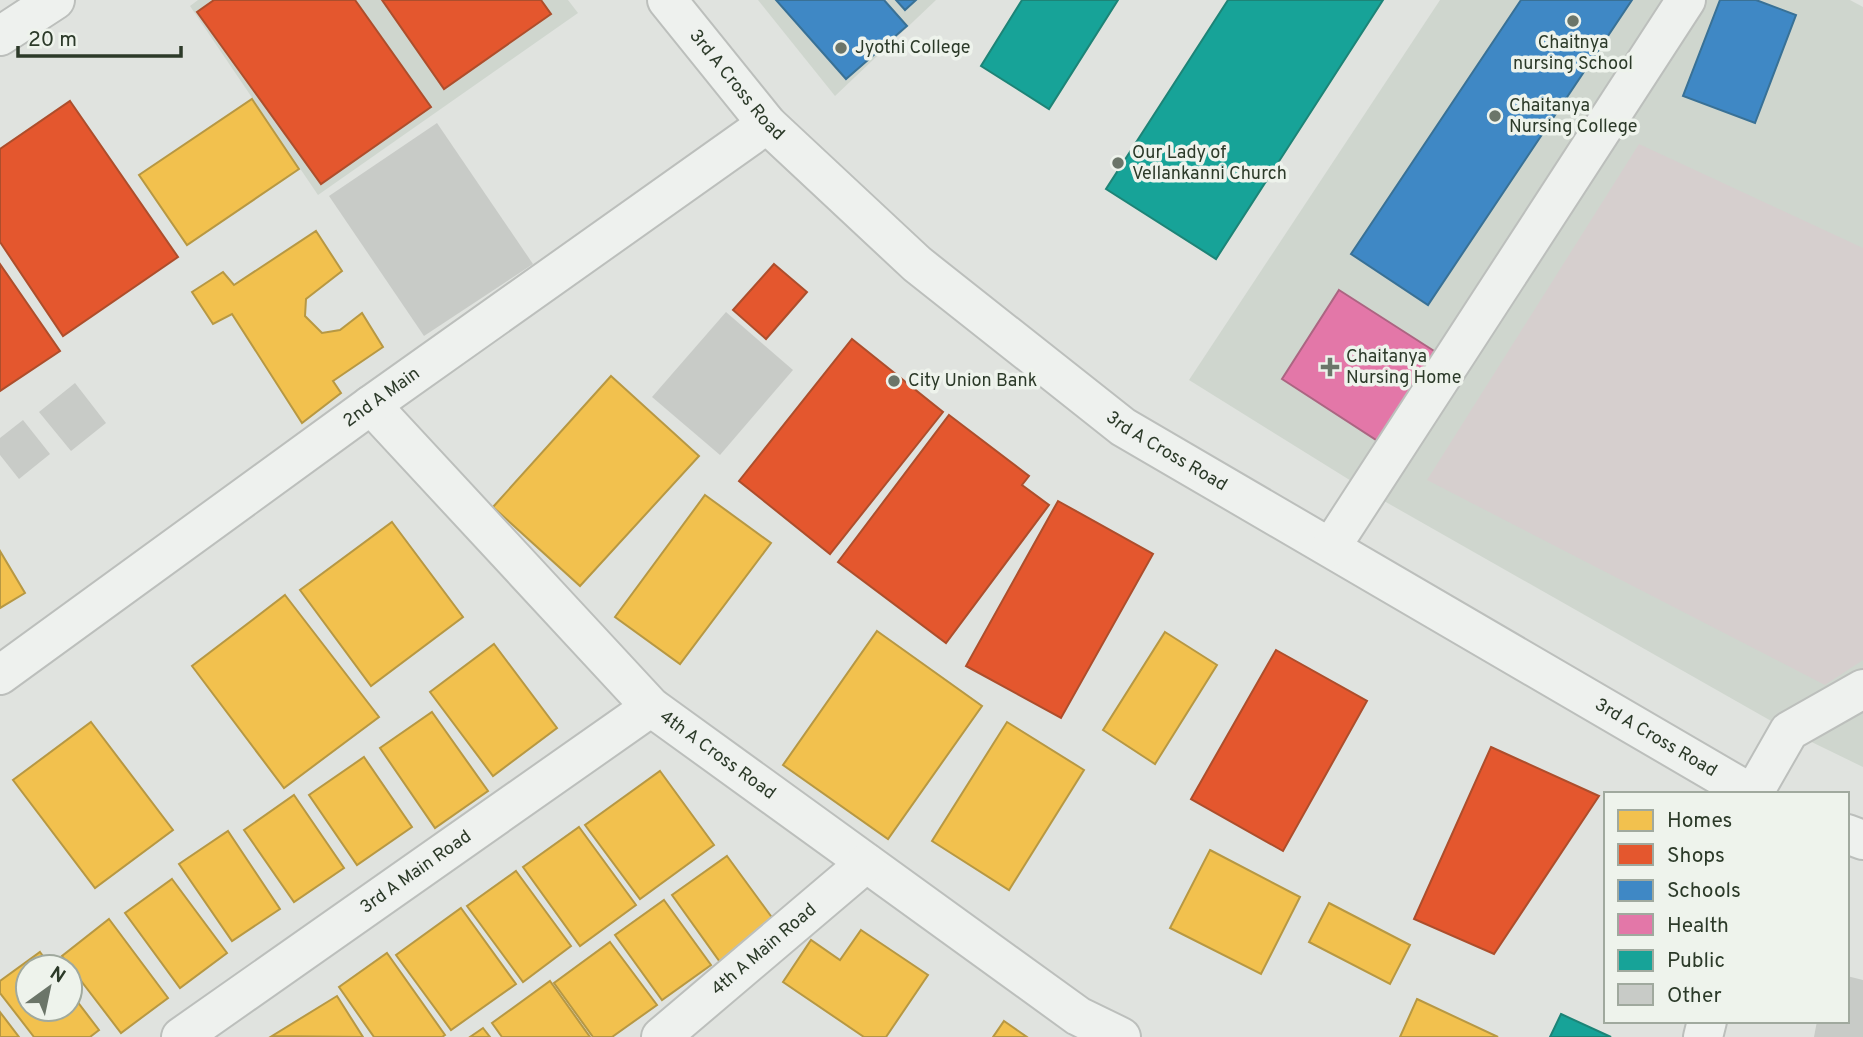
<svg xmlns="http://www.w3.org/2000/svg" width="1863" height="1037" viewBox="0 0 1863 1037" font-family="Overpass,sans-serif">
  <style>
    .built { fill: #cfd6ce }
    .green { fill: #d6cfce }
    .homes { fill: #f2c14e; stroke: #b79843; stroke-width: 2 }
    .shops { fill: #e4572e; stroke: #ad4e2c; stroke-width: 2 }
    .schools { fill: #3f88c5; stroke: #397196; stroke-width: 2 }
    .health { fill: #e377a8; stroke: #ac6582; stroke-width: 2 }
    .public { fill: #17a398; stroke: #1d8477; stroke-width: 2 }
    .building { fill: #c8cbc7 }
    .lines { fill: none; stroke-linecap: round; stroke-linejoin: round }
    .minor-casing { stroke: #bcbfbc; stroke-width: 42 }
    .minor { stroke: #eef1ee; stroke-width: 38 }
    .poi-dot { fill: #6b7569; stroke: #eef3ec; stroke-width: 2.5 }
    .labels { text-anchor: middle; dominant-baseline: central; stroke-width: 7; stroke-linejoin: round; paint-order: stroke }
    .poi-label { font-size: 18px; fill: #2c3a29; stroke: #eef3ec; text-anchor: start }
    .street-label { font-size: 18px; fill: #2c3a29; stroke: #eef3ec }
  </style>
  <rect width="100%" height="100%" fill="#e0e3df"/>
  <g class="built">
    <polygon points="198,0 568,0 578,13 318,195 190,6"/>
    <polygon points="758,0 936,0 835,96"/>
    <polygon points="1440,0 1850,0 1863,7 1863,767 1789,731 1377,497 1189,380"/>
  </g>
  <polygon class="green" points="1639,144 1863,248 1863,660 1825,685 1427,480"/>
  <g class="homes">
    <polygon points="252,99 299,169 187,245 139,175"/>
    <polygon points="316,231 342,271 306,299 305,316 322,333 340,330 362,313 383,347 333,381 341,393 302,423 232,314 213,324 192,292 223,272 234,285"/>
    <polygon points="611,376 699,456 580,586 493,507"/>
    <polygon points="705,495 771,543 680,664 615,617"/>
    <polygon points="392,522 463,617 371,686 300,590"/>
    <polygon points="0,551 25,593 0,608"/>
    <polygon points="285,595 379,717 284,788 192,666"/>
    <polygon points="877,631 982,706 888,839 783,765"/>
    <polygon points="1165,632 1217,665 1155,764 1103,730"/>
    <polygon points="494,644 557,728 493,776 430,692"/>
    <polygon points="432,712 488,791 435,828 380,748"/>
    <polygon points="91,722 173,830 95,888 13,780"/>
    <polygon points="1007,722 1084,770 1009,890 932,841"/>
    <polygon points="364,757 412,827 357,865 309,795"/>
    <polygon points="660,771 714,845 640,899 585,825"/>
    <polygon points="294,795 344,868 294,902 244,830"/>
    <polygon points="579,827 636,905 580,946 523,867"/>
    <polygon points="228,831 280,909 232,941 179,864"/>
    <polygon points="1210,850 1300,897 1261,974 1170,928"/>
    <polygon points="727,856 776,923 720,962 672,895"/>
    <polygon points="516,871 571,946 523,982 467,906"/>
    <polygon points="172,879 227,953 180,988 125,913"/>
    <polygon points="664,900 711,965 662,1000 615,935"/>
    <polygon points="1329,903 1410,945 1390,984 1309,942"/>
    <polygon points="461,908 516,984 451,1030 396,955"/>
    <polygon points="109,919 168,998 121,1033 62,956"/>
    <polygon points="861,930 928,975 886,1037 864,1037 783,982 811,940 840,960"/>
    <polygon points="610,942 657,1005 612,1037 593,1037 554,983"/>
    <polygon points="40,952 51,967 28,967 28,1009 70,1009 70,992 99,1030 90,1037 34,1037 0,993 0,981"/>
    <polygon points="387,953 445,1035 442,1037 374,1037 339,987"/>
    <polygon points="550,981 590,1037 502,1037 492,1023"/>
    <polygon points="337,996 363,1037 272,1036"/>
    <polygon points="1417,999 1498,1037 1400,1037"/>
    <polygon points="0,1012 19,1037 0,1037"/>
    <polygon points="1004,1021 1027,1037 993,1037"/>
    <polygon points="483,1028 490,1037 470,1037"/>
  </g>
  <g class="shops">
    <polygon points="214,0 355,0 431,107 321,184 197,12"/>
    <polygon points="382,0 541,0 551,14 444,89"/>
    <polygon points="70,101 178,257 63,336 0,242 0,149"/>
    <polygon points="0,264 60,351 0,391"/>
    <polygon points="774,264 807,292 766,339 733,310"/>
    <polygon points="852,339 943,412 830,554 739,481"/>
    <polygon points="949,415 1029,476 1022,485 1049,505 946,643 838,562"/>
    <polygon points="1058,501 1153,554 1061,718 966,666"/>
    <polygon points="1276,650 1367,701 1283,851 1191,799"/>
    <polygon points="1491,747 1599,796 1494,954 1414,919"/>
  </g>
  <g class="schools">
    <polygon points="776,0 884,0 907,26 846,79"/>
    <polygon points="896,0 916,0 905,10"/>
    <polygon points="1521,0 1632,0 1428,305 1351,254"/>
    <polygon points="1720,0 1756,0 1796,15 1755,123 1683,96"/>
  </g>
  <polygon class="health" points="1339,290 1445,358 1387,447 1282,379"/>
  <g class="public">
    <polygon points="1022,0 1118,0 1049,109 981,66"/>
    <polygon points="1228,0 1383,0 1216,259 1106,189"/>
    <polygon points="1561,1014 1611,1037 1550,1037"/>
  </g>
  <g class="building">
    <polygon points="437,123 533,264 424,336 329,196"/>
    <polygon points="726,312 793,370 720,455 652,397"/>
    <polygon points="75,383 106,423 71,451 39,412"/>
    <polygon points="23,420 50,454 19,479 0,455 0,438"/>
    <polygon points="1847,976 1863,980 1863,1037 1814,1037 1817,1021 1847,1021"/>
  </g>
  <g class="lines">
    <defs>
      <g id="minor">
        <path id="s1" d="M 667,0 L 767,124 L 917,264 L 1123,427 L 1752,794"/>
        <polyline points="0,36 55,0"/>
        <path id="s2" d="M 371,405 L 651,707 L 1078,1016 L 1121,1037"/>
        <polyline points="1331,547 1686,0"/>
        <path id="s3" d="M 0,675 L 371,405 L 767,124"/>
        <polyline points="1753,794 1789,731 1863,689"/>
        <polyline points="1847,834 1863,840"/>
        <path id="s4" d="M 181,1037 L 651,707"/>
        <path id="s5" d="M 661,1037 L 866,863"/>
        <polyline points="1703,1037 1707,1021"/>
      </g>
    </defs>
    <use href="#minor" class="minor-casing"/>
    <use href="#minor" class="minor"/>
  </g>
  <g class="poi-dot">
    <circle cx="1573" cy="21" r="7"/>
    <circle cx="841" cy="48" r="7"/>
    <circle cx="1495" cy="116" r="7"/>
    <circle cx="1118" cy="163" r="7"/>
    <path d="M1326.5 356.5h7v7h7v7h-7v7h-7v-7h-7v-7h7z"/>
    <circle cx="894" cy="381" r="7"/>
  </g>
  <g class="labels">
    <g class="poi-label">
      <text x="1573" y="43" text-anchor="middle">Chaitnya<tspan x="1573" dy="21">nursing School</tspan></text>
      <text x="855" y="48">Jyothi College</text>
      <text x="1509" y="106">Chaitanya<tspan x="1509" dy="21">Nursing College</tspan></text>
      <text x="1132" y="153">Our Lady of<tspan x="1132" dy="21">Vellankanni Church</tspan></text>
      <text x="1346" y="357">Chaitanya<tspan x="1346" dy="21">Nursing Home</tspan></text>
      <text x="908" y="381">City Union Bank</text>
    </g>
    <g class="street-label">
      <text stroke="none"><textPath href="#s1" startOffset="110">3rd A Cross Road</textPath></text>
      <text stroke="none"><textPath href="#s3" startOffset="472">2nd A Main</textPath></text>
      <text stroke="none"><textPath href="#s1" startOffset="677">3rd A Cross Road</textPath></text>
      <text stroke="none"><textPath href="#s1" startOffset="1244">3rd A Cross Road</textPath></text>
      <text stroke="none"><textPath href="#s2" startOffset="494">4th A Cross Road</textPath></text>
      <text stroke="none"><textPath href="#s4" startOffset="287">3rd A Main Road</textPath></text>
      <text stroke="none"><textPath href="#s5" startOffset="135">4th A Main Road</textPath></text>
    </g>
  </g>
  <rect x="1604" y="792" width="245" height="231" fill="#eef3ec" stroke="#a0a99e" stroke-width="2"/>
  <rect x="1618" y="810" width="35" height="21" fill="#f2c14e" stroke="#a0a99e" stroke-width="2"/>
  <text x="1667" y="827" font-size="21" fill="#2c3a29">Homes</text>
  <rect x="1618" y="844" width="35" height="21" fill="#e4572e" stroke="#a0a99e" stroke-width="2"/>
  <text x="1667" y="862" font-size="21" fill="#2c3a29">Shops</text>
  <rect x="1618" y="880" width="35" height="21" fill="#3f88c5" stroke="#a0a99e" stroke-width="2"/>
  <text x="1667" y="897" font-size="21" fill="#2c3a29">Schools</text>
  <rect x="1618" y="914" width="35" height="21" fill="#e377a8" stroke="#a0a99e" stroke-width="2"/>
  <text x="1667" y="932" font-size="21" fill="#2c3a29">Health</text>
  <rect x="1618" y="950" width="35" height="21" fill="#17a398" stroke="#a0a99e" stroke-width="2"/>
  <text x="1667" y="967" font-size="21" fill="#2c3a29">Public</text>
  <rect x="1618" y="984" width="35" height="21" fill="#c8cbc7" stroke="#a0a99e" stroke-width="2"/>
  <text x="1667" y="1002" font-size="21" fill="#2c3a29">Other</text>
  <g transform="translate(49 988) rotate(33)"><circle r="33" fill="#eef3ec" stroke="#a0a99e" stroke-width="2"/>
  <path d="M0-5L12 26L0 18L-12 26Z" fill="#6b7569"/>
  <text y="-10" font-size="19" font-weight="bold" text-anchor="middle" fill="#2c3a29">N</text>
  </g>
  <path d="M18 46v10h163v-10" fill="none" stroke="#2c3a29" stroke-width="3.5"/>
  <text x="28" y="46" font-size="21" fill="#2c3a29" stroke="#eef3ec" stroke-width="5" paint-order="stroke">20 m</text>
</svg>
